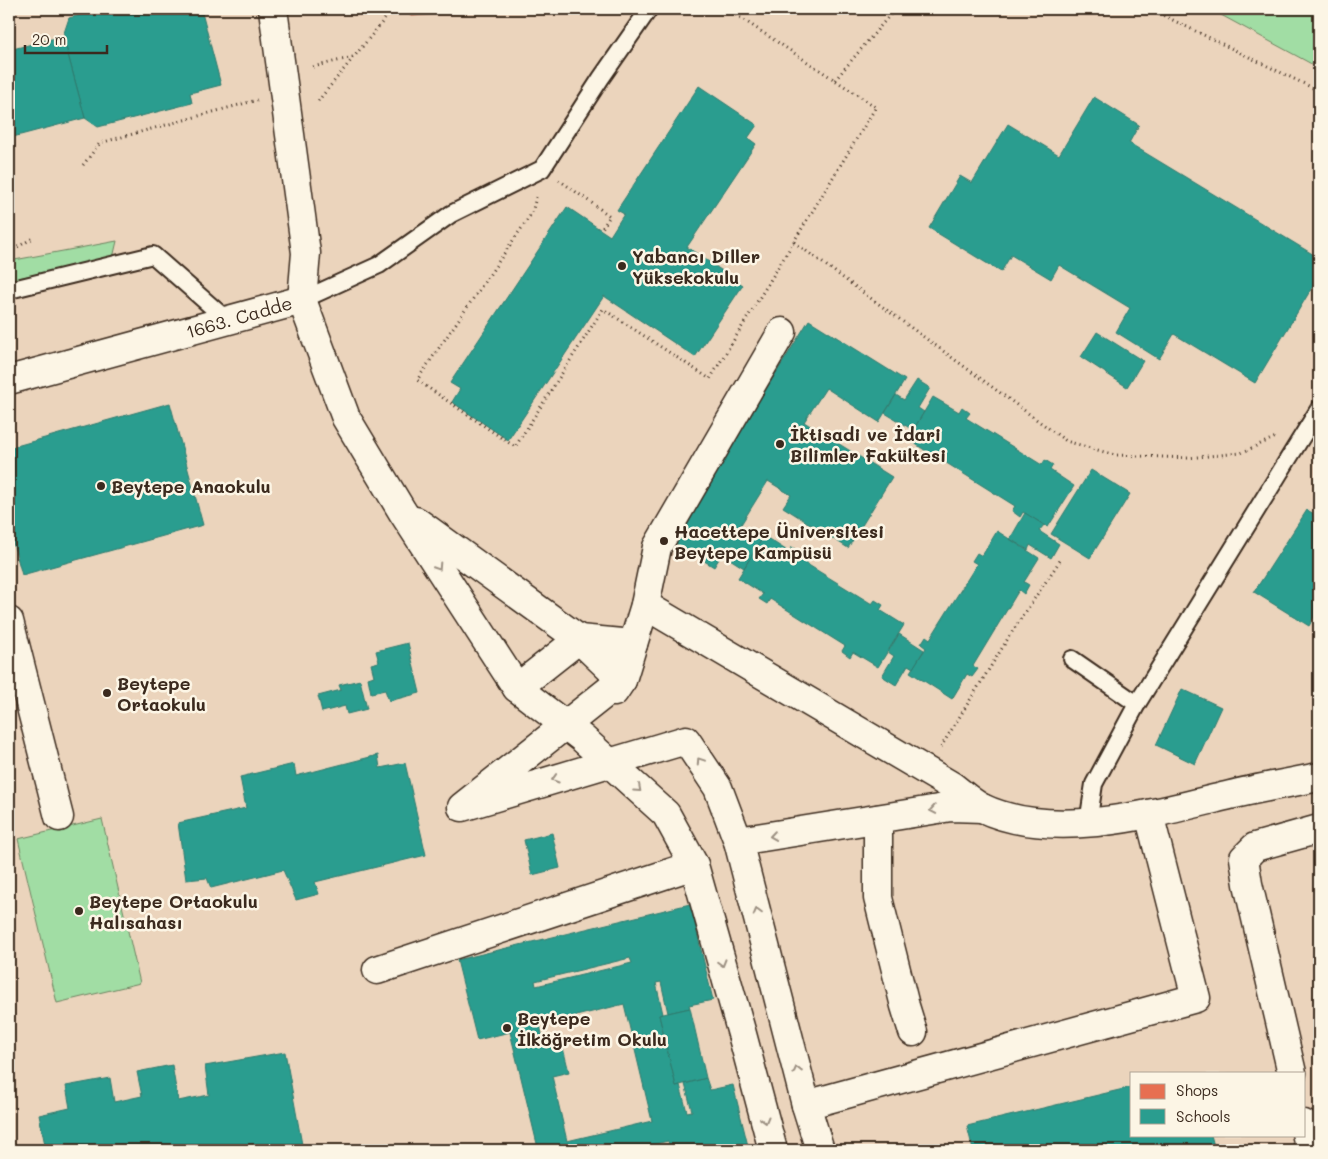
<svg xmlns="http://www.w3.org/2000/svg" width="1328" height="1159" viewBox="0 0 1328 1159" font-family="Mali,sans-serif">
  <style>
    .built { fill: #ebd4bc; fill-rule: evenodd }
    .green { fill: #a1dda4; stroke: #6e8461 }
    .shops { fill: #e76f51; stroke: #b35a42 }
    .schools { fill: #2a9d8f; stroke: #2f7a6d; fill-rule: evenodd }
    .lines { fill: none; stroke-linecap: round; stroke-linejoin: round }
    .lane-casing { stroke: #3b2a1e; stroke-width: 20 }
    .street-casing { stroke: #3b2a1e; stroke-width: 31 }
    .path { stroke: #3b2a1e; stroke-width: 3; stroke-dasharray: 1 4; stroke-linecap: butt }
    .lane { stroke: #fcf5e5; stroke-width: 16 }
    .street { stroke: #fcf5e5; stroke-width: 28 }
    .oneway { stroke: #9c9082 }
    .poi-dot { fill: #3b2a1e; stroke: #fcf5e5; stroke-width: 2 }
    .labels { text-anchor: middle; dominant-baseline: central; stroke-width: 5; stroke-linejoin: round; paint-order: stroke }
    .poi-label { font-size: 18px; font-weight: bold; fill: #3b2a1e; stroke: #fcf5e5; text-anchor: start }
    .street-label { font-size: 18px; fill: #3b2a1e; stroke: #fcf5e5 }
  </style>
  <rect width="100%" height="100%" fill="#f4e6d2"/>
  <filter id="ink" filterUnits="userSpaceOnUse"><feTurbulence type="fractalNoise" baseFrequency=".02" numOctaves="2"/><feDisplacementMap in="SourceGraphic" scale="10" xChannelSelector="R" yChannelSelector="G"/><feConvolveMatrix kernelMatrix="1 2 1 2 8 2 1 2 1" color-interpolation-filters="sRGB"/></filter>
  <g filter="url(#ink)">
    <path class="built" d="M 9,9 L 1319,9 L 1319,1150 L 9,1150 ZM 1132,1073 L 1304,1073 L 1304,1135 L 1132,1135 Z"/>
    <g class="green">
      <polygon points="1210,9 1319,9 1319,68"/>
      <polygon points="117,241 113,258 9,280 9,261"/>
      <polygon points="102,819 140,983 57,1003 18,839"/>
    </g>
    <polygon class="shops" points="402,9 462,9 458,13 411,16"/>
    <g class="schools">
      <polygon points="104,9 154,9 156,14 176,9 201,9 221,85 190,93 192,103 98,127 85,118 63,36 69,18"/>
      <polygon points="63,36 85,118 9,138 9,50"/>
      <polygon points="699,86 757,125 748,138 756,144 687,247 743,285 695,357 604,296 508,440 452,402 460,389 450,383 567,207 610,236 624,214 617,210"/>
      <polygon points="1094,97 1139,125 1129,143 1319,258 1319,276 1255,383 1174,334 1159,359 1116,332 1130,308 1059,265 1051,279 1011,255 1001,272 929,228 960,176 972,183 1008,124 1059,155"/>
      <polygon points="809,320 905,380 879,422 826,388 804,422 892,477 848,548 783,507 791,495 768,481 740,526 762,539 744,568 722,554 714,567 672,541 741,412 749,417"/>
      <polygon points="1097,332 1143,361 1127,387 1081,357"/>
      <polygon points="917,380 930,388 918,408 924,412 913,430 885,413 896,395 904,400"/>
      <polygon points="933,397 959,412 962,407 970,413 966,418 1042,465 1045,460 1053,465 1050,470 1074,486 1048,527 1023,512 1020,517 1012,511 1015,506 940,459 937,464 929,459 932,455 908,439"/>
      <polygon points="170,403 203,525 22,575 9,528 9,448"/>
      <polygon points="1091,470 1130,494 1090,558 1051,534"/>
      <polygon points="1307,510 1318,516 1319,514 1319,608 1309,626 1254,592"/>
      <polygon points="1025,513 1044,525 1039,531 1059,544 1051,558 1030,545 1028,550 1010,539"/>
      <polygon points="997,531 1039,558 1024,582 1029,585 1024,594 1019,590 973,666 978,669 972,677 967,674 952,699 910,672 926,648 921,644 926,636 930,639 977,564 972,561 977,553 982,556"/>
      <polygon points="764,536 789,552 792,547 800,553 797,558 872,604 875,600 883,605 880,610 904,625 878,667 853,652 850,657 842,651 845,646 770,599 767,604 759,599 763,594 738,578"/>
      <polygon points="899,634 924,650 913,668 908,665 896,685 882,676 894,656 888,652"/>
      <polygon points="408,643 420,693 389,701 385,690 371,693 368,678 374,676 371,664 379,662 376,651"/>
      <polygon points="360,680 367,709 347,714 345,706 322,712 318,696 341,690 339,685"/>
      <polygon points="1182,689 1221,707 1195,764 1156,745"/>
      <polygon points="378,755 380,768 405,763 426,855 315,882 319,894 296,900 283,870 211,888 207,878 186,880 178,823 246,808 240,777 294,764 296,776"/>
      <polygon points="552,833 560,868 532,875 524,840"/>
      <path d="M 690,904 L 713,1000 L 689,1005 L 690,1008 L 668,1013 L 661,982 L 656,983 L 663,1014 L 659,1015 L 676,1086 L 680,1085 L 687,1112 L 692,1111 L 685,1084 L 706,1078 L 710,1090 L 733,1085 L 749,1150 L 671,1150 L 668,1141 L 630,1150 L 529,1150 L 538,1148 L 510,1032 L 477,1040 L 457,960 ZM 630,958 L 632,963 L 536,986 L 535,981 ZM 624,1004 L 652,1121 L 567,1141 L 552,1076 L 569,1072 L 562,1044 L 545,1048 L 540,1025 Z"/>
      <polygon points="690,1008 706,1078 676,1086 659,1015"/>
      <polygon points="285,1052 303,1150 78,1150 78,1148 67,1150 46,1150 39,1115 70,1108 66,1086 110,1078 114,1102 142,1096 137,1072 172,1065 178,1101 209,1095 205,1066"/>
      <polygon points="1132,1087 1132,1135 1211,1135 1215,1150 973,1150 967,1126"/>
    </g>
    <g class="lines">
      <defs>
        <g id="lane">
          <polyline points="9,290 153,255 228,321"/>
          <polyline points="302,300 379,265 451,214 542,169 601,78 649,9"/>
          <polyline points="1072,659 1137,704"/>
          <polyline points="1088,823 1094,784 1137,704 1319,409"/>
        </g>
        <g id="street">
          <polyline points="273,9 306,253 302,300 346,418 402,511 517,688 582,738 666,814 694,865 742,1034 773,1150"/>
          <polyline points="9,380 302,300"/>
          <polyline points="416,521 579,639 622,680 462,807 686,740 718,788 738,841 806,1105 820,1150"/>
          <path d="M 645,605 L 952,786 C 961,793 972,803 982,808 C 1054,842 1156,813 1230,795 C 1259,788 1289,783 1319,777"/>
          <polyline points="9,621 59,817"/>
          <polyline points="517,688 579,639 633,644"/>
          <polyline points="614,692 622,680 645,605 657,547 782,332"/>
          <polyline points="878,819 878,898 905,1006 913,1032"/>
          <polyline points="738,841 951,807 982,808"/>
          <polyline points="377,970 694,865"/>
          <polyline points="1292,1073 1248,884 1244,858 1255,847 1319,829"/>
          <polyline points="806,1105 1196,998 1149,814"/>
          <polyline points="1304,1124 1310,1150"/>
        </g>
      </defs>
      <use href="#lane" class="lane-casing"/>
      <use href="#street" class="street-casing"/>
      <g class="path">
        <polyline points="1150,9 1319,91"/>
        <polyline points="313,67 353,57"/>
        <polyline points="835,80 895,9"/>
        <polyline points="318,101 393,9"/>
        <polyline points="83,165 100,143 257,100"/>
        <polyline points="559,180 610,216 601,230"/>
        <polyline points="536,197 532,213 417,380 515,447 603,309 710,379 876,107 727,9"/>
        <polyline points="794,242 1066,441 1115,455 1187,458 1241,453 1276,437"/>
        <polyline points="9,252 33,238"/>
        <polyline points="941,747 1012,632 1061,559"/>
      </g>
      <use href="#lane" class="lane"/>
      <use href="#street" class="street"/>
    </g>
    <defs><path id="oneway-chevron" d="M-2-3.5L2.5 0L-2 3.5" fill="none" stroke-width="1.6" stroke-linecap="round" stroke-linejoin="round" transform="scale(1.25)"/></defs>
    <g class="oneway">
      <use href="#oneway-chevron" transform="translate(438 567) rotate(57)"/>
      <use href="#oneway-chevron" transform="translate(700 761) rotate(-124)"/>
      <use href="#oneway-chevron" transform="translate(555 779) rotate(163)"/>
      <use href="#oneway-chevron" transform="translate(638 789) rotate(42)"/>
      <use href="#oneway-chevron" transform="translate(933 810) rotate(170)"/>
      <use href="#oneway-chevron" transform="translate(773 836) rotate(172)"/>
      <use href="#oneway-chevron" transform="translate(757 912) rotate(-105)"/>
      <use href="#oneway-chevron" transform="translate(722 963) rotate(74)"/>
      <use href="#oneway-chevron" transform="translate(797 1070) rotate(-104)"/>
      <use href="#oneway-chevron" transform="translate(765 1120) rotate(75)"/>
    </g>
  </g>
  <g class="poi-dot">
    <circle cx="622" cy="266" r="5"/>
    <circle cx="780" cy="444" r="5"/>
    <circle cx="101" cy="486" r="5"/>
    <circle cx="664" cy="541" r="5"/>
    <circle cx="107" cy="693" r="5"/>
    <circle cx="79" cy="911" r="5"/>
    <circle cx="507" cy="1028" r="5"/>
  </g>
  <g class="labels">
    <g class="poi-label">
      <text x="632" y="256">Yabancı Diller<tspan x="632" dy="21">Yüksekokulu</tspan></text>
      <text x="790" y="434">İktisadi ve İdari<tspan x="790" dy="21">Bilimler Fakültesi</tspan></text>
      <text x="111" y="486">Beytepe Anaokulu</text>
      <text x="674" y="531">Hacettepe Üniversitesi<tspan x="674" dy="21">Beytepe Kampüsü</tspan></text>
      <text x="117" y="683">Beytepe<tspan x="117" dy="21">Ortaokulu</tspan></text>
      <text x="89" y="901">Beytepe Ortaokulu<tspan x="89" dy="21">Halısahası</tspan></text>
      <text x="517" y="1018">Beytepe<tspan x="517" dy="21">İlköğretim Okulu</tspan></text>
    </g>
    <g class="street-label">
      <text transform="translate(239 317) rotate(-16)">1663. Cadde</text>
    </g>
  </g>
  <rect width="1328" height="1159" fill="none" stroke="#fcf5e5" stroke-width="30"/>
  <rect x="15" y="15" width="1298" height="1129" fill="none" stroke="#3b2a1e" stroke-width="2" filter="url(#ink)"/>
  <rect x="1130" y="1072" width="175" height="65" fill="#fcf5e5" stroke="#afa495"/>
  <rect x="1140" y="1084" width="25" height="15" fill="#e76f51" stroke="#afa495"/>
  <text x="1176" y="1096" font-size="15" fill="#3b2a1e">Shops</text>
  <rect x="1140" y="1109" width="25" height="15" fill="#2a9d8f" stroke="#afa495"/>
  <text x="1176" y="1122" font-size="15" fill="#3b2a1e">Schools</text>
  <path d="M25 45v8h82v-8" fill="none" stroke="#3b2a1e" stroke-width="2.5"/>
  <text x="32" y="45" font-size="15" fill="#3b2a1e" stroke="#fcf5e5" stroke-width="4" paint-order="stroke">20 m</text>
</svg>
